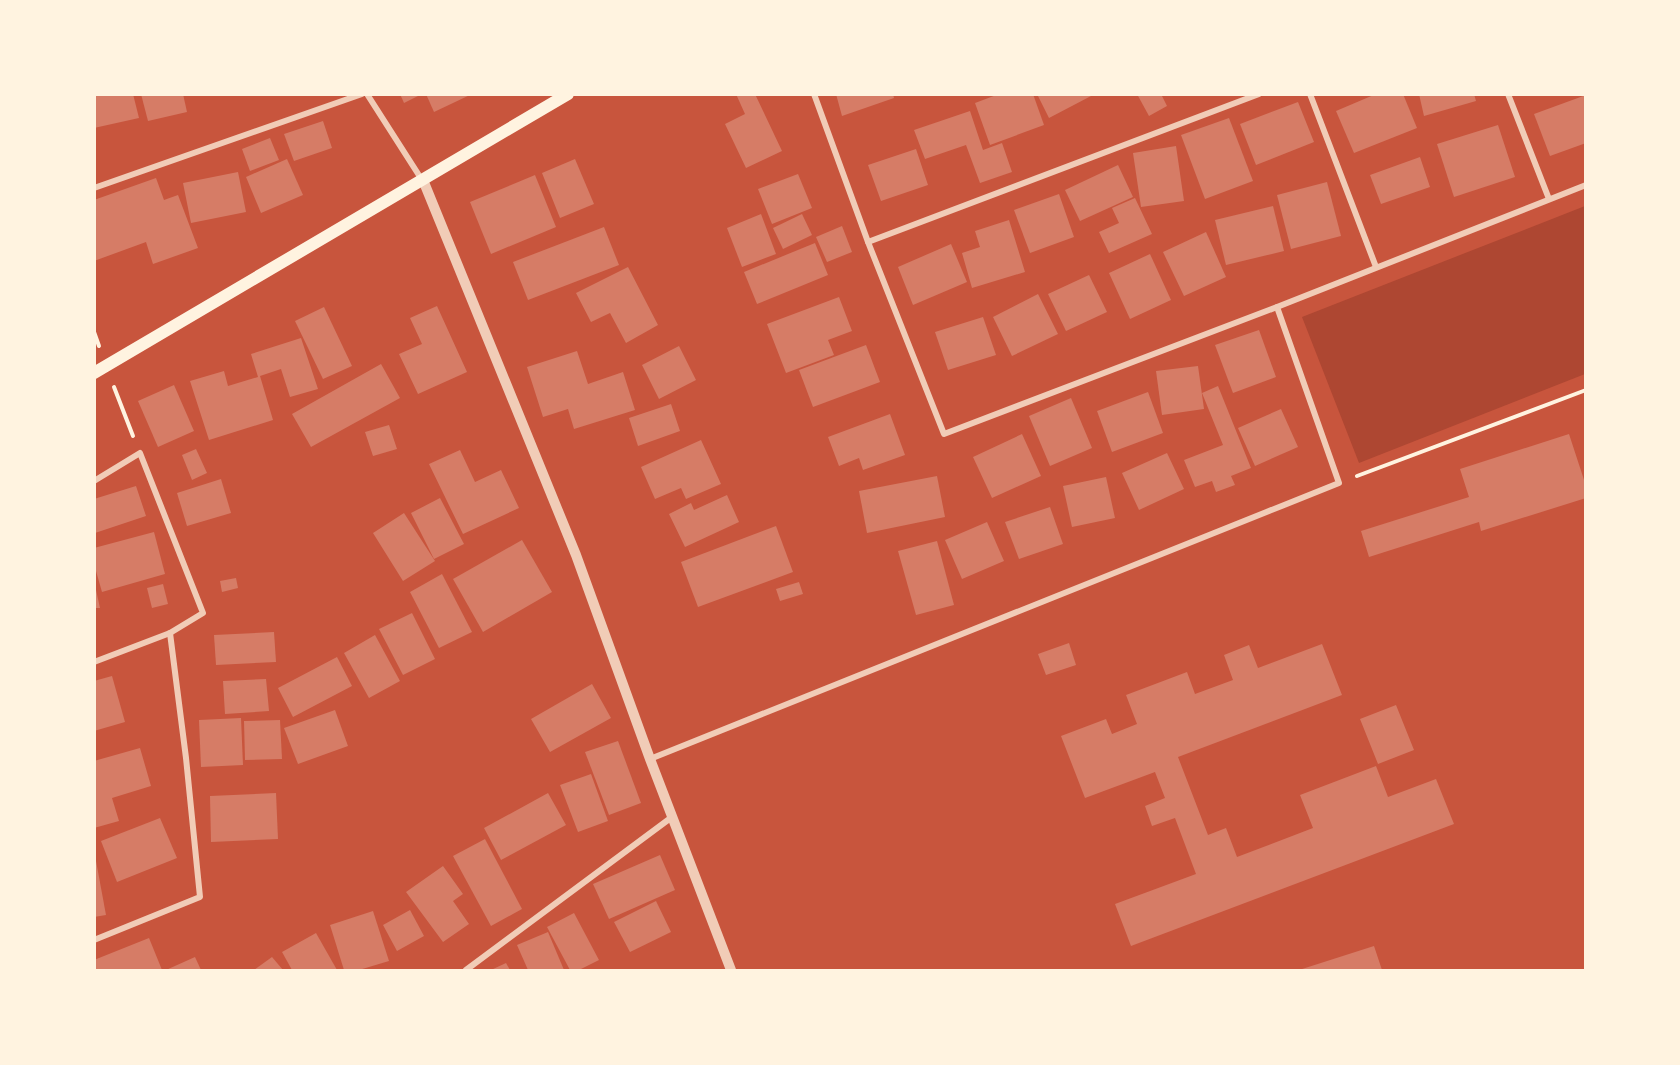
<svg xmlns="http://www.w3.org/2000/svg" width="1680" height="1065" viewBox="0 0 1680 1065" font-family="'Titillium Web',sans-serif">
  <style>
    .green { fill: #ae4732 }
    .building { fill: #d67c66 }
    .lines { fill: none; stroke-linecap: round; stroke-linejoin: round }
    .path { stroke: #fff3e0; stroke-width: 4 }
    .minor { stroke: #f1ccb7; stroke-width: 6 }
    .tertiary { stroke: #f1ccb7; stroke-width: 10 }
    .secondary { stroke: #fff3e0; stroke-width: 12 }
  </style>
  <rect width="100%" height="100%" fill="#c8553d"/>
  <polygon class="green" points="1585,206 1585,374 1359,463 1302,317"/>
  <g class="building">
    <polygon points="94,94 133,94 139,118 94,128"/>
    <polygon points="141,94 183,94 187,112 148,121"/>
    <polygon points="400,94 422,94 404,103"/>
    <polygon points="426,94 472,94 434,112"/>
    <polygon points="736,94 755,94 782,151 746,168 725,124 745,114"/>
    <polygon points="836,94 893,94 894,98 842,116"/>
    <polygon points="999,94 1033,94 1044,125 990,145 975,103"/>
    <polygon points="1037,94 1090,94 1091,96 1049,118"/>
    <polygon points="1137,94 1161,94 1167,106 1149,116"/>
    <polygon points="1376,94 1403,94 1417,128 1354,153 1336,111"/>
    <polygon points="1419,94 1474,94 1476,101 1424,116"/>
    <polygon points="1586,95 1586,143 1550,156 1534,114"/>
    <polygon points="1298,102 1314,142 1256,165 1240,124"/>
    <polygon points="970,111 983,150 1002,143 1012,172 980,183 966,145 925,159 914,130"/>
    <polygon points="1229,118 1253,181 1205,199 1181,135"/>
    <polygon points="323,121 332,148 294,161 284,134"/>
    <polygon points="1498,125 1515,177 1454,197 1437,144"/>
    <polygon points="270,138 279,160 250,171 242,149"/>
    <polygon points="1176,146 1184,201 1141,207 1133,153"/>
    <polygon points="916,149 928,185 881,201 868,165"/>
    <polygon points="1420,157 1430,187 1381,204 1370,175"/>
    <polygon points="287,159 303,195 261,213 246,177"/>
    <polygon points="575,159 594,204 560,218 542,173"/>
    <polygon points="1118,165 1133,197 1080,221 1065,190"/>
    <polygon points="238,172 246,212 191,223 183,183"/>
    <polygon points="798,174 812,208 772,224 758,189"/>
    <polygon points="535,175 556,227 491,254 470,202"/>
    <polygon points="156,178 164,200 178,195 198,248 153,264 146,242 94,261 94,200"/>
    <polygon points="1327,182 1341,236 1291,249 1277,195"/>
    <polygon points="1059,194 1074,237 1030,253 1014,210"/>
    <polygon points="1135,198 1152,234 1109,253 1099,232 1119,223 1112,208"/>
    <polygon points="1273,206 1284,251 1226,265 1215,220"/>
    <polygon points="761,214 776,254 742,267 727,228"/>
    <polygon points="802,214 812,235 783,249 773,228"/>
    <polygon points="1009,220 1025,272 972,288 962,253 980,247 975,231"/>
    <polygon points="842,226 852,252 827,262 816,237"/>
    <polygon points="604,227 619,265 528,300 513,262"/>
    <polygon points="1206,232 1226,277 1184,296 1163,252"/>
    <polygon points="815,243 828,275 757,304 744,272"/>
    <polygon points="951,244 967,282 913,305 898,267"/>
    <polygon points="1150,254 1171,300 1130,319 1109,273"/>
    <polygon points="628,267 658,325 626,343 610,313 591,322 576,293"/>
    <polygon points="1089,275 1107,312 1066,331 1048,294"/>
    <polygon points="1038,294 1058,334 1012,356 993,317"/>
    <polygon points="839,297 852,331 828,340 834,355 786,373 767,324"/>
    <polygon points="437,306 467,372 418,394 399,354 422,344 410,318"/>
    <polygon points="324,307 352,366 323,379 295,321"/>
    <polygon points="983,317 996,355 948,370 935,332"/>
    <polygon points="1259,330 1276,377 1233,393 1215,345"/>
    <polygon points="301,338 318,389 290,397 281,369 260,376 273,420 209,440 190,381 224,371 228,386 258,377 251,354"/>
    <polygon points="866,345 880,382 813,407 799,370"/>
    <polygon points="679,346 696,380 659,399 642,365"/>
    <polygon points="577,351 588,384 623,372 635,410 574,429 568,409 543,417 527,367"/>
    <polygon points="381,364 400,398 311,447 292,414"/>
    <polygon points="1198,366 1204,409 1162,415 1156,371"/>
    <polygon points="174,385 194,431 158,447 138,401"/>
    <polygon points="1218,386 1251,468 1231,476 1235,485 1216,492 1212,481 1195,487 1184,460 1223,445 1202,393"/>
    <polygon points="1148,392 1163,433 1112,452 1097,411"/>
    <polygon points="1071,398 1092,448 1050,466 1029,416"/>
    <polygon points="671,404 680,431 638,446 629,418"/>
    <polygon points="1281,409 1298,447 1255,466 1238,428"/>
    <polygon points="890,414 905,455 863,470 859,458 839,466 828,437"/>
    <polygon points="389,425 397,449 373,456 365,432"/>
    <polygon points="1022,434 1041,476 992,498 973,457"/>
    <polygon points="1569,434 1586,486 1586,498 1481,531 1479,522 1369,557 1361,531 1469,497 1460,469"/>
    <polygon points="701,440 721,484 686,499 681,488 655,499 641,467"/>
    <polygon points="196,449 207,473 192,480 182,455"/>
    <polygon points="460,450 475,482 501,470 519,508 463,534 429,464"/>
    <polygon points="1167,453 1184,489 1139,510 1122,473"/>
    <polygon points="937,476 945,517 867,533 859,491"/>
    <polygon points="1106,477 1115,518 1072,527 1063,486"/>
    <polygon points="221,479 231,513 187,526 177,493"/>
    <polygon points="136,486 146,516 95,533 94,499"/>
    <polygon points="727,495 739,522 685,547 669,514 691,503 694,510"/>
    <polygon points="440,498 464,544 434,559 411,513"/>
    <polygon points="1050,507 1063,544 1019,559 1005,522"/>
    <polygon points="404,513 435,561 403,581 373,533"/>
    <polygon points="987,522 1004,561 962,579 945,540"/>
    <polygon points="776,526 793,572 698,607 681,562"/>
    <polygon points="154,532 165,574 102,592 94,564 94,548"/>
    <polygon points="522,540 552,592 483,632 453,579"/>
    <polygon points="937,541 954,605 916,615 898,551"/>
    <polygon points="442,574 472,632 439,648 410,592"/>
    <polygon points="236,578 238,588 222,592 220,581"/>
    <polygon points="94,581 100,608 94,608"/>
    <polygon points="799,582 803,594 780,601 776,589"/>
    <polygon points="163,584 168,604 152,608 147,588"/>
    <polygon points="412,613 435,659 403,675 379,629"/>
    <polygon points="274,632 276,662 216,665 214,635"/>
    <polygon points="375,635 400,681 369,698 344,653"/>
    <polygon points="1069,643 1076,665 1046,675 1038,654"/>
    <polygon points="1322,644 1342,695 1178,757 1208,835 1226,828 1237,857 1313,828 1300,795 1376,766 1388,797 1436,779 1454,824 1131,946 1115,904 1196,874 1175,818 1152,826 1145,806 1165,798 1155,772 1085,798 1061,736 1106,719 1112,734 1137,724 1126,695 1187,672 1195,694 1233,680 1224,655 1249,645 1258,668"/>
    <polygon points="337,657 352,686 293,717 278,688"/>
    <polygon points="112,676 125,722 94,731 94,681"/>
    <polygon points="266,679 269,711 225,714 223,681"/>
    <polygon points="592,684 611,718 550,752 531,719"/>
    <polygon points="1396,705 1414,750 1378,764 1360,719"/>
    <polygon points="335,710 348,746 298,764 284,728"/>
    <polygon points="241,718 243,765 201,767 199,720"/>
    <polygon points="280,720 282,759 245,760 244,721"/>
    <polygon points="618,741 641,803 609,815 585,752"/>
    <polygon points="140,748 151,786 112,798 119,821 94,828 94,761"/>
    <polygon points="591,774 608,821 578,832 560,785"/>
    <polygon points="276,793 278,839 211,842 210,796"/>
    <polygon points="548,793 566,825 501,860 484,828"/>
    <polygon points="160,818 177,858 117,882 101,841"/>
    <polygon points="485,839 522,909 491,926 453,856"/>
    <polygon points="94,850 106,915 94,917"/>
    <polygon points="660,855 675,890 609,919 593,884"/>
    <polygon points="443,866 463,894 453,901 469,924 443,942 406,892"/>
    <polygon points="656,901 671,932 630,952 614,922"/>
    <polygon points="410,910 424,936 397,951 383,925"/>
    <polygon points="373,911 389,961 359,970 344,970 330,925"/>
    <polygon points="574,913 599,960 579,970 570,970 547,927"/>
    <polygon points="548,932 564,970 528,970 517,945"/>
    <polygon points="316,933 337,970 292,970 282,952"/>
    <polygon points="149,938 162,970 94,970 94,960"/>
    <polygon points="1374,946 1382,970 1299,970"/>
    <polygon points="195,957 201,970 166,970"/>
    <polygon points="272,957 283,970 254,970"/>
    <polygon points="506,963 510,970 491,970"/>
  </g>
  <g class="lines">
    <g class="path">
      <polyline points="94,332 99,346"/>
      <polyline points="114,387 133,436"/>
      <polyline points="1357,476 1586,390"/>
    </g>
    <g class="minor">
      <polyline points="367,94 422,180"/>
      <polyline points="814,94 868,242 944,434 1277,307 1586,185"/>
      <polyline points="1310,94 1376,267"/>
      <polyline points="1508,94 1549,199"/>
      <polyline points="94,188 362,94"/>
      <polyline points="868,242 1259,94"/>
      <polyline points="94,481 140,453 203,613 170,633 94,662"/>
      <polyline points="650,759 1339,483 1277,307"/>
      <polyline points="94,940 200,897 186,758 170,633"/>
      <polyline points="466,970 672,817"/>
    </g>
    <polyline class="tertiary" points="423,180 576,555 650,759 731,970"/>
    <polyline class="secondary" points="94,373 568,94"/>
  </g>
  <rect width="1680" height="1065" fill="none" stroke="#fff3e0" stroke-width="192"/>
</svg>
